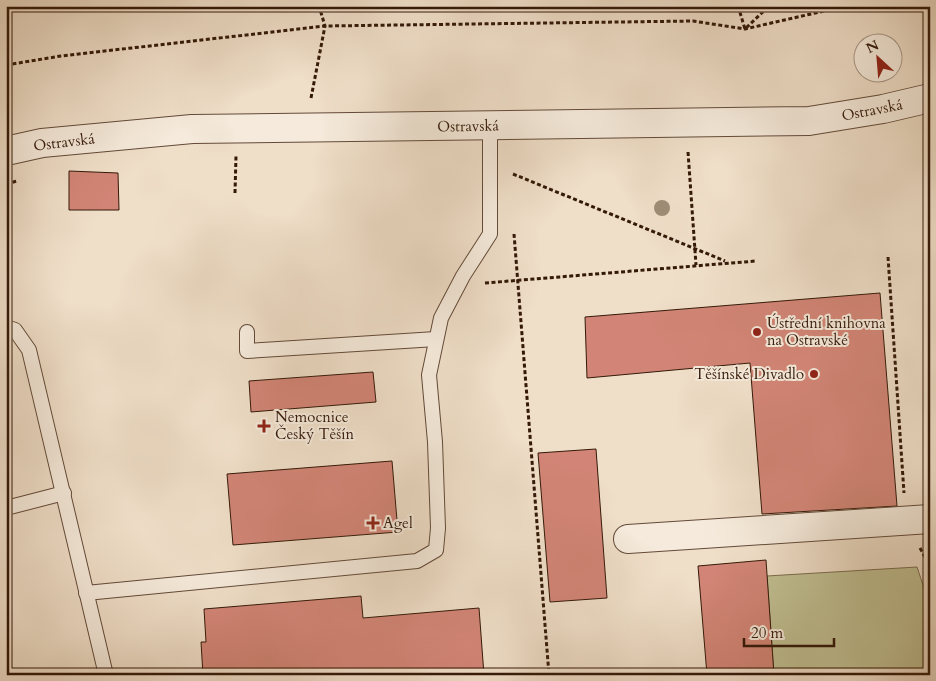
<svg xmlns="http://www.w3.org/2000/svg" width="936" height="681" viewBox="0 0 936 681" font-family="Cardo,serif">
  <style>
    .green { fill: #c0bf92; stroke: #7a6c4e }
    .building { fill: #d28576; stroke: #341909 }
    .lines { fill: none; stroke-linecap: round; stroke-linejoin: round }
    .service-casing { stroke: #634a39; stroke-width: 16 }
    .minor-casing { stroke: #634a39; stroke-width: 30 }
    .tertiary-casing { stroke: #634a39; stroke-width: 30 }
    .path { stroke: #341909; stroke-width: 3; stroke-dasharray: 4 2.5; stroke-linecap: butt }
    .service { stroke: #f5eadb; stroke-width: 14 }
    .minor { stroke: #f5eadb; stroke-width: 28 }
    .tertiary { stroke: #f5eadb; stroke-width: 28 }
    .tree { fill: #9f8d76 }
    .poi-dot { fill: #8f2418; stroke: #f5eadb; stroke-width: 2 }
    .labels { text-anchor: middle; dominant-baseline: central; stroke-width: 4; stroke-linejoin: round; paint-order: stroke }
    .street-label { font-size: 15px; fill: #341909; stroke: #f5eadb }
    .poi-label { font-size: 15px; fill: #341909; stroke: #f5eadb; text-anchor: start }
  </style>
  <rect width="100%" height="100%" fill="#efdec8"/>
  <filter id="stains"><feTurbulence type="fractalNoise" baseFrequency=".004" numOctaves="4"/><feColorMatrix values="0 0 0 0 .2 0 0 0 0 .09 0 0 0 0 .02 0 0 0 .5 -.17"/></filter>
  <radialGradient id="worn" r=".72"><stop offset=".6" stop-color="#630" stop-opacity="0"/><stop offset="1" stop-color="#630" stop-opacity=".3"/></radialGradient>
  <polygon class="green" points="917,567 930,606 930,675 774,675 767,576"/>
  <g class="building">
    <polygon points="69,171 118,173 119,210 69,210"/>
    <polygon points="880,293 897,506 762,514 750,363 587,378 585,317"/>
    <polygon points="373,372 376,402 251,412 249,381"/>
    <polygon points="596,449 607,598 550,602 538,453"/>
    <polygon points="392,461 398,532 233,545 227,474"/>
    <polygon points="766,560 774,675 707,675 698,566"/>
    <polygon points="361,596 363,618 479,608 484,675 203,675 201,642 206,642 204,609"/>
  </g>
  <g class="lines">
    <defs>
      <g id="service">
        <polyline points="6,327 15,330 29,350 106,675"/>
        <polyline points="247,332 247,351 436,339"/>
        <polyline points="6,508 64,493"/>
        <polyline points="86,593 417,561 436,550 438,528 435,442 429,375 441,318 463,276 490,234 490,125"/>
      </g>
      <polyline id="minor" points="628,539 930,519"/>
      <polyline id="tertiary" points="6,151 42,143 192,129 809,121 883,109 930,98"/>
    </defs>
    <use href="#service" class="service-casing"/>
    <use href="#minor" class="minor-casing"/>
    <use href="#tertiary" class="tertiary-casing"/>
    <g class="path">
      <polyline points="738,6 745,29 769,6"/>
      <polyline points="6,65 61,56 325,26 693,21 745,29 846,6"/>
      <polyline points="311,98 325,26 319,6"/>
      <polyline points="688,152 696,265"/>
      <polyline points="513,174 725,261"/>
      <polyline points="6,184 17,181"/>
      <polyline points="235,193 236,156"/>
      <polyline points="514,234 549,675"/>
      <polyline points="888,257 904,493"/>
      <polyline points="485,283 756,261"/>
      <polyline points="920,548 930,566"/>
    </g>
    <use href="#service" class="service"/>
    <use href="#minor" class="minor"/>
    <use href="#tertiary" class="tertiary"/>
  </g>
  <circle class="tree" cx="662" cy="208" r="8"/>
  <g class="poi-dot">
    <circle cx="757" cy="332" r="5"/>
    <circle cx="814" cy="374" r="5"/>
    <path d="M261.5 418.5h5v5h5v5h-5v5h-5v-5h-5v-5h5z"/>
    <path d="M370.5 515.5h5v5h5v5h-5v5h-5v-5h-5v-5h5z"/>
  </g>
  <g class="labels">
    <g class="street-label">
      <text transform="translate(872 110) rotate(-11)">Ostravská</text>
      <text transform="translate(468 126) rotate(-1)">Ostravská</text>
      <text transform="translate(64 142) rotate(-7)">Ostravská</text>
    </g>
    <g class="poi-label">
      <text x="767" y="323">Ústřední knihovna<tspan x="767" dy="17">na Ostravské</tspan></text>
      <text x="804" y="374" text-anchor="end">Těšínské Divadlo</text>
      <text x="275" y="417">Nemocnice<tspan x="275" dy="17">Český Těšín</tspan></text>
      <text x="383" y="523">Agel</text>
    </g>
  </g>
  <rect width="936" height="681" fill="none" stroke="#efdec8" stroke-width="25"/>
  <rect x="8" y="8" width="921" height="666" fill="none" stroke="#341909" stroke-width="2.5"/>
  <rect x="12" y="12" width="911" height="656" fill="none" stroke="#341909"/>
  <g transform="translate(878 58) rotate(334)"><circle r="24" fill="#f5eadb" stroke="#a89687"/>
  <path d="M0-4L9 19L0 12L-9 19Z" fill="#8f2418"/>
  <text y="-8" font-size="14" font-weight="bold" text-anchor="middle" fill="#341909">N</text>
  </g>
  <path d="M744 638v8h90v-8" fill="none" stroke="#341909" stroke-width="2.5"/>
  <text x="751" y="638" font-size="15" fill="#341909" stroke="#f5eadb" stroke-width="4" paint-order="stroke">20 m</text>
  <rect width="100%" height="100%" filter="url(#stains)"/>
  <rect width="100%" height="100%" fill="url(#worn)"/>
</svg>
